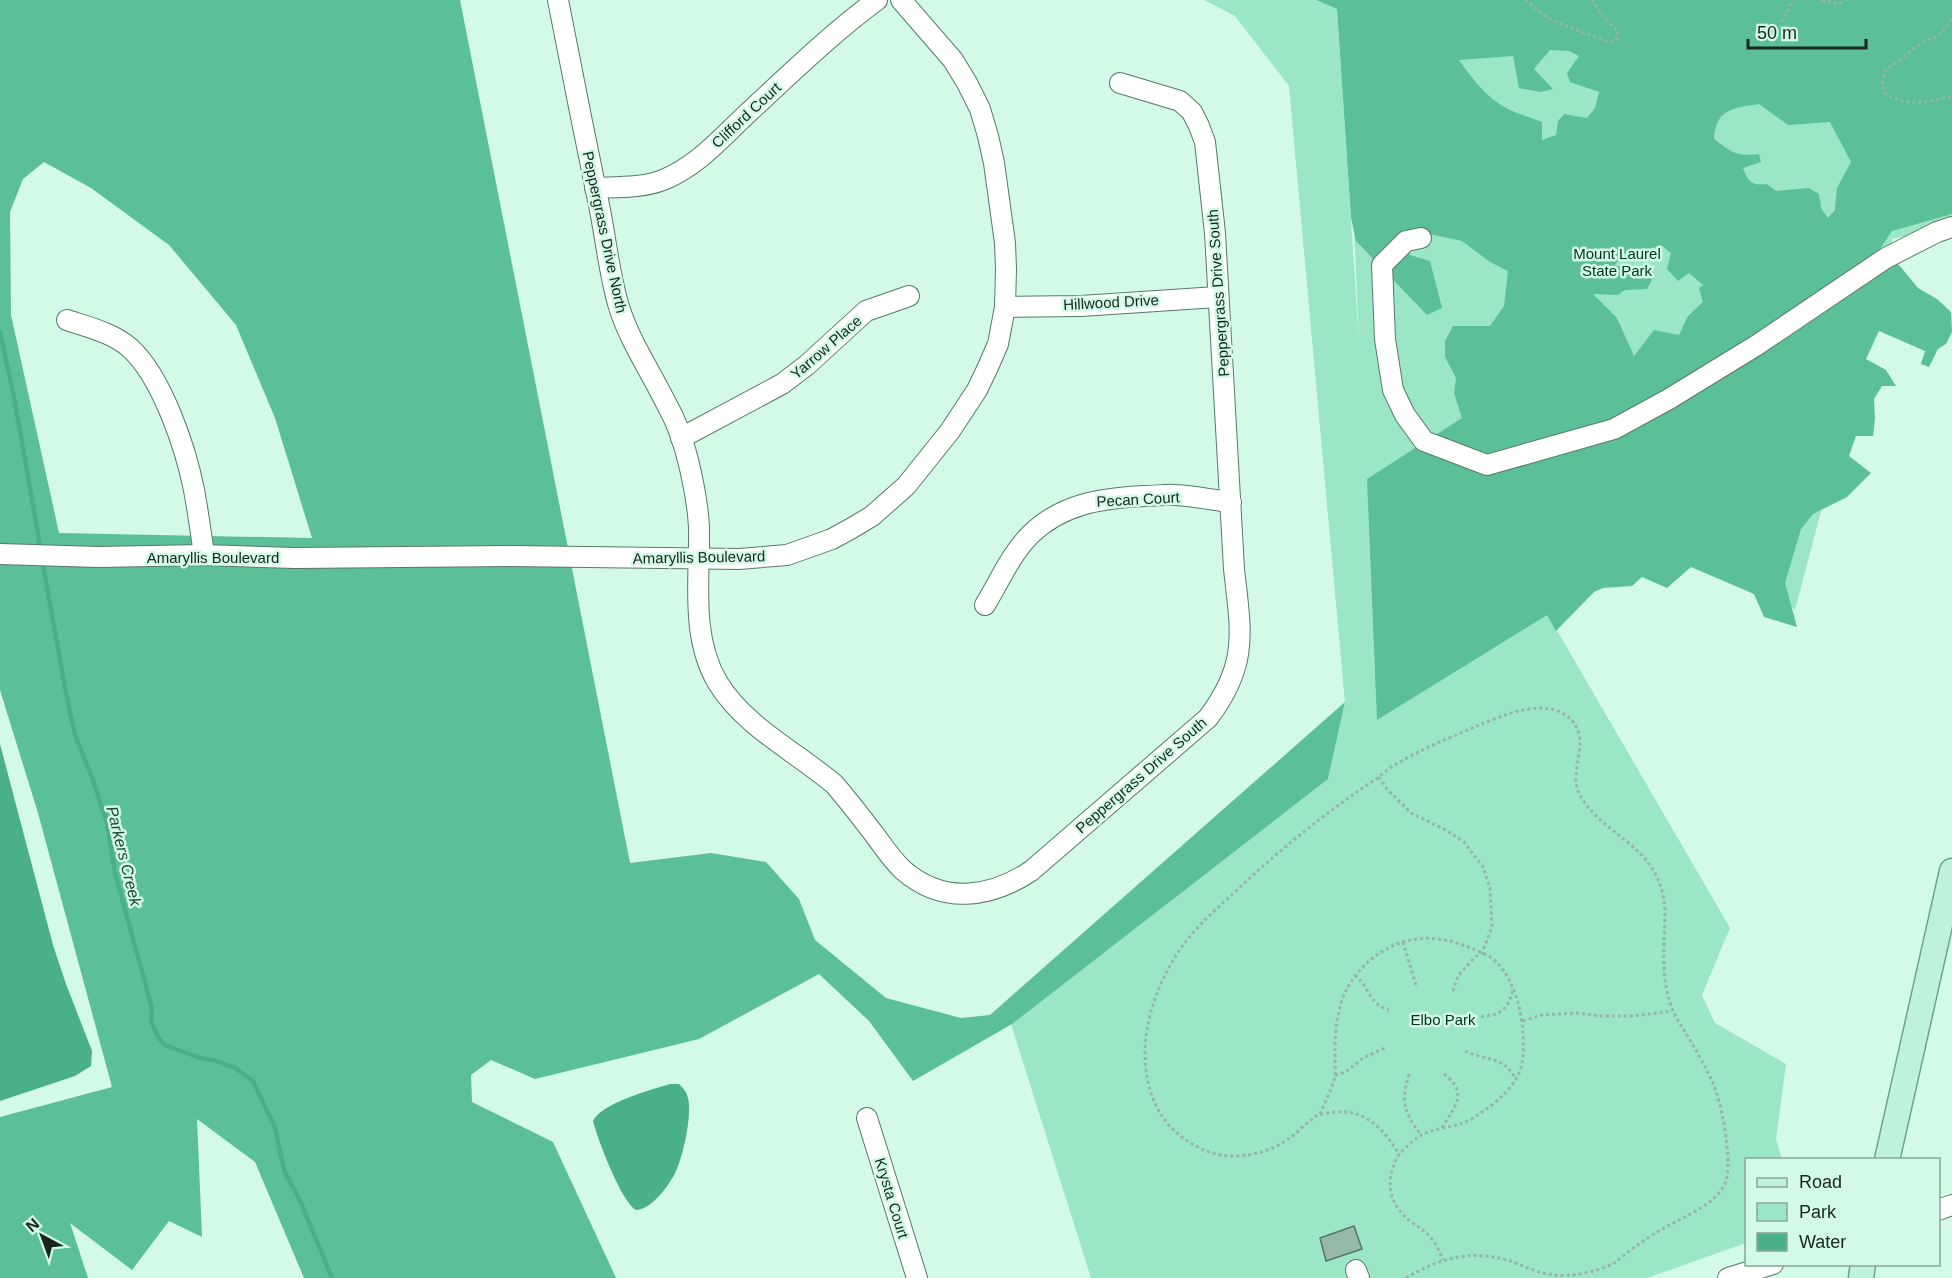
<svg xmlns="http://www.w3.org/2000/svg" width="1952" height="1278" viewBox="0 0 1952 1278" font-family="Arial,sans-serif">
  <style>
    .green { fill: #9be6c5 }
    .forest { fill: #5bc097; fill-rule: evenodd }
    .water { fill: #49b088 }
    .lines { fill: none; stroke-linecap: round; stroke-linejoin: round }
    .stream { stroke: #49b088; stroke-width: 4.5 }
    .building { fill: #95baa8; stroke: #547666; stroke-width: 1.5 }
    .minor-casing { stroke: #577969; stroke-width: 22 }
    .major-casing { stroke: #69a58b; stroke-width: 27 }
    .path { stroke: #96b5a7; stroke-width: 3; stroke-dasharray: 3 3; stroke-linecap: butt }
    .minor { stroke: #fff; stroke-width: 20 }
    .major { stroke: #bff2dc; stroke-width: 24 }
    .labels { text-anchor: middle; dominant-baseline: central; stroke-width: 5; stroke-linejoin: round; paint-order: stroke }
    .street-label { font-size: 15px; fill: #182620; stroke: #d3f9e7 }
    .park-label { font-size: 15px; fill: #023222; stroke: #d3f9e7 }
    .water-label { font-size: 16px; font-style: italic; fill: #1b4635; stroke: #d3f9e7 }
  </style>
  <rect width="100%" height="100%" fill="#d3f9e7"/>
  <polygon class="green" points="1204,0 1316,0 1337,9 1359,342 1344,0 1952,0 1952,234 1893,238 1795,610 1694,525 1548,615 1730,928 1702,995 1715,1023 1786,1064 1776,1139 1782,1159 1746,1160 1746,1243 1647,1278 1091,1278 1011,1024 1328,779 1345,702 1289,86 1235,16"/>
  <g class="forest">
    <path d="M 0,0 L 460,0 L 630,863 L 711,853 L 766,862 L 799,899 L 815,940 L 886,998 L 961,1018 L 990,1015 L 1345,702 L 1328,779 L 1012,1024 L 913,1081 L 869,1021 L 819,974 L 699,1039 L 535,1079 L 491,1060 L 471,1075 L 472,1102 L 553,1142 L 616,1278 L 304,1278 L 255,1162 L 197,1119 L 202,1237 L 169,1221 L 132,1270 L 70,1223 L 88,1278 L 0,1278 L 0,1117 L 112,1087 L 38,813 L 0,690 ZM 44,162 L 91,188 L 169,245 L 236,325 L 275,418 L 312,538 L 59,533 L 11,315 L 10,212 L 23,179 Z"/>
    <path d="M 1316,0 L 1952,0 L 1952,214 L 1892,231 L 1880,249 L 1900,266 L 1918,288 L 1937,299 L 1951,312 L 1952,332 L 1946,344 L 1938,349 L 1929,367 L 1921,364 L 1925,351 L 1879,331 L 1866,359 L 1886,370 L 1896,386 L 1882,386 L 1874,399 L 1875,419 L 1873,436 L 1856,436 L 1849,456 L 1871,473 L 1847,497 L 1813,514 L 1801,529 L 1785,583 L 1797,627 L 1764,617 L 1754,594 L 1691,567 L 1667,588 L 1642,577 L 1632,586 L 1603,588 L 1594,592 L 1556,631 L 1547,615 L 1377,720 L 1367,479 L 1462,418 L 1454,393 L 1456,378 L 1445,357 L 1445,341 L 1453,326 L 1490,326 L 1504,306 L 1508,271 L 1490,262 L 1462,241 L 1411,230 L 1405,243 L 1410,255 L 1430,261 L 1442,308 L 1427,315 L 1356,241 L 1351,218 L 1337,9 ZM 1550,50 L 1569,51 L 1579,56 L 1567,73 L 1570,82 L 1599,92 L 1595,108 L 1587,118 L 1564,114 L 1558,121 L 1556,135 L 1542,140 L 1542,122 C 1531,117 1517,114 1506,108 C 1487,98 1471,77 1459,60 L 1513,56 L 1519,88 L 1541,92 L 1553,89 L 1534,69 ZM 1759,104 L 1788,125 L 1830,122 L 1851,162 L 1837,188 L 1835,210 L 1828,218 L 1821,208 L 1819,194 L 1809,188 L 1776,191 L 1767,184 C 1752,186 1748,182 1743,168 L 1761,162 L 1759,154 C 1735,157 1732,152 1714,139 C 1716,108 1734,108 1759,104 ZM 1662,246 L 1671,253 L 1667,269 L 1678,281 L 1689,273 L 1703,285 L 1699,288 L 1703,302 L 1688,316 L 1679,335 L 1654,330 L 1634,356 L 1617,318 L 1593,294 L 1618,295 L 1625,290 L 1647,289 L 1653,278 L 1615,265 L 1623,254 Z"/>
  </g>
  <g class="water">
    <polygon points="0,744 53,945 66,984 92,1051 91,1066 75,1076 0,1101"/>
    <path d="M 670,1084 L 679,1084 C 682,1087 686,1091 687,1095 C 694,1111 682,1163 673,1177 C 666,1189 650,1210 636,1210 C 621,1201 598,1140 593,1121 C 601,1103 651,1090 670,1084 Z"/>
  </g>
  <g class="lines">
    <g class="stream">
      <polyline points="0,332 14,397 41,551"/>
      <polyline points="42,559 66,693 75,735 93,780 107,823 115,873 152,1008 151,1021 158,1037 165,1045 200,1058 217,1061 235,1068 253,1081 275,1128 284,1170 301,1203 332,1278"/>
    </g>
  </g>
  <polygon class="building" points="1354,1226 1362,1249 1326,1261 1320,1238"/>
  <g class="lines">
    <defs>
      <g id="minor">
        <path d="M 558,0 C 571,68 585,137 599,205 C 606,239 609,274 619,307 C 630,342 651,372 667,405 C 679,426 686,450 691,473 C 695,491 698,509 699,527 C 700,578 690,637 718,683 C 744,726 796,752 834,784 C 848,800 861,817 874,834 C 883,846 892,860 903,870 C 943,905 990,898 1031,871 L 1208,718 C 1249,664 1241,632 1234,569 L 1215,233 L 1205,142 L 1199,126 L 1192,112 L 1180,101 L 1120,83"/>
        <path d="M 595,188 C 617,187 643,188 663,180 C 698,166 723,136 749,112 C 791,73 831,34 877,0"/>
        <polyline points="1421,238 1406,241 1382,265 1385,339 1393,390 1405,415 1424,441 1487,465 1614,429 1669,399 1757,345 1886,258 1937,232 1952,227"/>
        <polyline points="1005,307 1081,306 1217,297"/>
        <path d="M 67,320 C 88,327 113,333 130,348 C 162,377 186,449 194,490 C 198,511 201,533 204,555"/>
        <polyline points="681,438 782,384 807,365 866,311 909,296"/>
        <polyline points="0,554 98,557 204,555 295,558 511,556 739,559 787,555 832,539 852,528 872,516 906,486 950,431 977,390 988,367 998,344 1005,307 1006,269 1005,243 994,163 988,136 980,109 967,83 953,60 901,0"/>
        <path d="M 985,605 C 999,582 1011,554 1030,535 C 1061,504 1102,498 1144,496 C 1155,496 1166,494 1176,495 C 1194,496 1213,500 1231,502"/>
        <polyline points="867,1118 917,1278"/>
        <polyline points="1938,1210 1952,1205"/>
        <polyline points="1356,1270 1359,1278"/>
        <polyline points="1728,1278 1773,1264"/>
      </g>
      <g id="major">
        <polyline points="1887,1160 1952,871"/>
        <polyline points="1861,1278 1863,1264"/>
      </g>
    </defs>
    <use href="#minor" class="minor-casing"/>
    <use href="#major" class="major-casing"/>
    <g class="path">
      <polyline points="1525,0 1549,19 1608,42 1613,42 1618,37 1617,30 1604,18 1592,0"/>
      <polyline points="1822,0 1838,4 1846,0"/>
      <path d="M 1952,19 L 1938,36 L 1923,42 L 1885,71 L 1882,83 L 1885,93 C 1907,107 1928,103 1952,96"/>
      <polyline points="1781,22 1793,0"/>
      <polyline points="1379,777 1387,789 1411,813 1446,830 1464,842 1483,867 1490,888 1492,927 1482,953 1475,957 1458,976 1452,993"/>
      <polyline points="1403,942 1417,988"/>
      <path d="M 1355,975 C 1371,988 1367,1003 1389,1010"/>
      <path d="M 1475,1017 C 1499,1015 1506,1014 1513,990"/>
      <polyline points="1523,1021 1542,1015 1578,1013 1599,1016 1634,1016 1672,1011"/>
      <path d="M 1465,1051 C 1488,1062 1501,1054 1516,1079"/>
      <path d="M 1409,1074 C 1401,1102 1403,1111 1421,1135"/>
      <polyline points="1335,1075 1346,1072 1363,1058 1385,1048"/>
      <path d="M 1320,1114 C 1325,1102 1332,1089 1335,1076 C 1336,1069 1335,1060 1335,1053 C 1335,1026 1338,997 1356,975 C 1386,938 1427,929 1470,948 C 1478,951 1487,954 1494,960 C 1514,978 1522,1010 1523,1035 C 1524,1050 1524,1066 1516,1079 C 1507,1095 1477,1119 1460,1124 C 1448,1128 1431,1129 1420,1136 C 1413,1140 1406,1148 1399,1154"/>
      <path d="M 1442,1128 C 1455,1106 1469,1093 1444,1074"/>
      <path d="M 1406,1278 C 1440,1258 1471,1249 1510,1261 C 1524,1266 1537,1273 1553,1275 C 1572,1277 1597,1272 1614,1263 C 1619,1260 1624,1255 1628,1252 C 1640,1243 1653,1234 1666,1227 C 1682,1218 1699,1211 1713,1199 C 1720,1193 1725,1186 1727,1177 C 1731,1152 1722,1102 1711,1079 C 1702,1060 1691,1041 1680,1024 C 1665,1001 1663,972 1664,945 C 1664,927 1667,909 1662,891 C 1649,843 1605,836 1581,797 C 1564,771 1598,736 1564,714 C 1539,699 1501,716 1477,726 C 1451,737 1419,750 1395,765 C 1387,769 1381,776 1373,781 C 1325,813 1281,849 1239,888 C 1217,909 1193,928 1177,954 C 1150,996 1134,1052 1154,1101 C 1162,1121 1177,1136 1196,1146 C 1225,1163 1263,1157 1290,1138 C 1299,1131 1308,1121 1318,1115 C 1321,1114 1332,1112 1336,1112 C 1366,1109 1384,1130 1399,1154 C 1385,1178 1387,1203 1410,1221 C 1418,1227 1426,1231 1432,1239 C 1437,1245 1440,1253 1443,1260"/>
    </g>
    <use href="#minor" class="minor"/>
    <use href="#major" class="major"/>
  </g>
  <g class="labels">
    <g class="street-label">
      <text transform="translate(746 115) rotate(-43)">Clifford Court</text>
      <text transform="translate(605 232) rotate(78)">Peppergrass Drive North</text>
      <text transform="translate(1218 293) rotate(-94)">Peppergrass Drive South</text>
      <text transform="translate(1111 302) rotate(-3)">Hillwood Drive</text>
      <text transform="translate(826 347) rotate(-41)">Yarrow Place</text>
      <text transform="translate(1138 499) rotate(-3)">Pecan Court</text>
      <text x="213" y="557">Amaryllis Boulevard</text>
      <text transform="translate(699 557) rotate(-1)">Amaryllis Boulevard</text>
      <text transform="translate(1141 775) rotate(-41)">Peppergrass Drive South</text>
      <text transform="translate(892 1198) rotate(73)">Krysta Court</text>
    </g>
    <g class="park-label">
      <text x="1617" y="253">Mount Laurel<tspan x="1617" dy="17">State Park</tspan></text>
      <text x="1443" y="1019">Elbo Park</text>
    </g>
    <g class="water-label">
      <text transform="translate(124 856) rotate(76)">Parkers Creek</text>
    </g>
  </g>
  <rect x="1745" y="1158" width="195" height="108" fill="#d3f9e7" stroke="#88a597" stroke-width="1.5"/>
  <rect x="1757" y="1178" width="30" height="9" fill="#bff2dc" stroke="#88a597" stroke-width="1.5"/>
  <text x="1799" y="1188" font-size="18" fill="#182620">Road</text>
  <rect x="1757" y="1203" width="30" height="18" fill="#9be6c5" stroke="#88a597" stroke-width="1.5"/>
  <text x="1799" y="1218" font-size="18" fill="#182620">Park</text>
  <rect x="1757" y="1233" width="30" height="18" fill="#49b088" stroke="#88a597" stroke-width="1.5"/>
  <text x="1799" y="1248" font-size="18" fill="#182620">Water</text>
  <g transform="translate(42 1236) rotate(319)" stroke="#d3f9e7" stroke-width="4.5" paint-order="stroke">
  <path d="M0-4.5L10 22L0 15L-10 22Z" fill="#182620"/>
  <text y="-9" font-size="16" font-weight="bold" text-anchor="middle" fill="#182620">N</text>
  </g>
  <path d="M1748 39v9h118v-9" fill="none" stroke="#182620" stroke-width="3"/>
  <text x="1757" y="39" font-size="18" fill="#182620" stroke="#d3f9e7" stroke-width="4.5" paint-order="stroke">50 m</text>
</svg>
